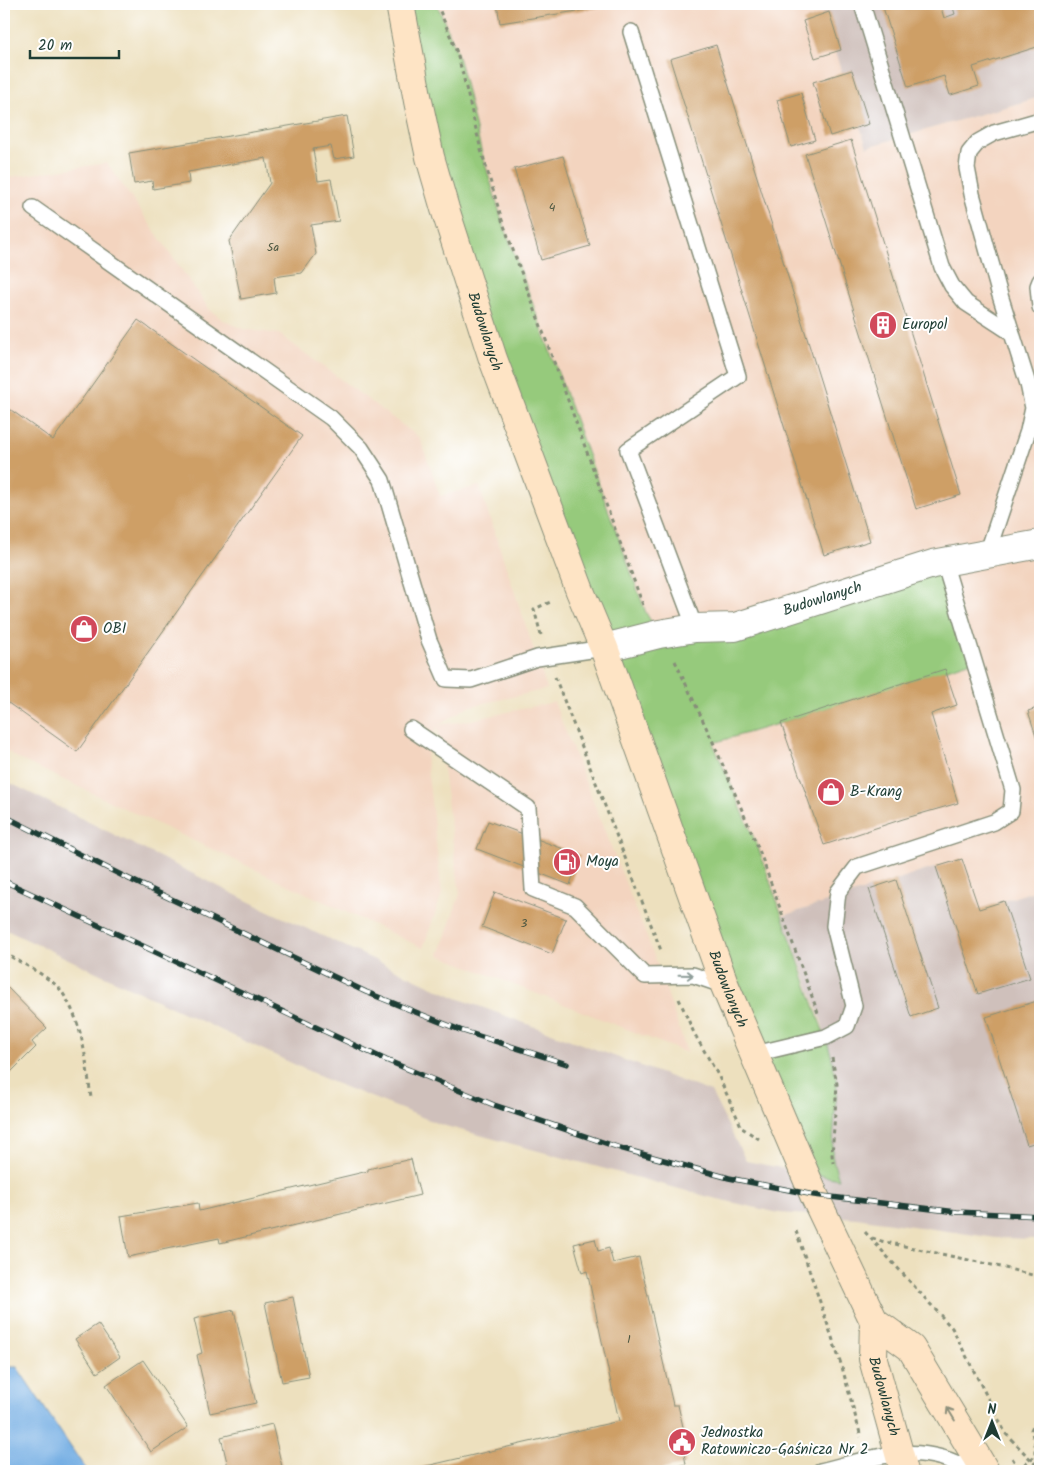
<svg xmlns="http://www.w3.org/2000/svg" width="1044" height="1475" viewBox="0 0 1044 1475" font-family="Kalam,sans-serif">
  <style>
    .built { fill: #f3d4bf }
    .industrial { fill: #cfc0bb }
    .green { fill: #96ca7c; stroke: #5a8458 }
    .water { fill: #73ade3; stroke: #49758c }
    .building { fill: #ce9f66 }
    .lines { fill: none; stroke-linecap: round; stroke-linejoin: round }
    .service-casing { stroke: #868e79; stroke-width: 18 }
    .minor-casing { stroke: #868e79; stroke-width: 30 }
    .secondary-casing { stroke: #868e79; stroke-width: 30 }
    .path { stroke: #868e79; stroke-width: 3; stroke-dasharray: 4 4; stroke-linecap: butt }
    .service { stroke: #fff; stroke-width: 15 }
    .minor { stroke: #fff; stroke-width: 28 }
    .secondary { stroke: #fee4c5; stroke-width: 28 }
    .rail-casing { stroke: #1f3d34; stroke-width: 5.5 }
    .rail { stroke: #fff; stroke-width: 4; stroke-dasharray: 11; stroke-linecap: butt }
    .oneway { stroke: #8f9e9a }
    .oneway2 { stroke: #8e907c }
    .labels { text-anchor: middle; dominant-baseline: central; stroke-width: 4; stroke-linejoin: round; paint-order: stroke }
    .number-label { font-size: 12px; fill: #4b5640 }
    .poi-label { font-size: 15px; fill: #1f3d34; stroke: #fff; text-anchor: start }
    .street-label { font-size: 15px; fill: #1f3d34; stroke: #fff }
  </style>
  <rect width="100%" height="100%" fill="#fff"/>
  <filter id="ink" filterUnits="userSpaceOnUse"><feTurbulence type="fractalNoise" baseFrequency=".02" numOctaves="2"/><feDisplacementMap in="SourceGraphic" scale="10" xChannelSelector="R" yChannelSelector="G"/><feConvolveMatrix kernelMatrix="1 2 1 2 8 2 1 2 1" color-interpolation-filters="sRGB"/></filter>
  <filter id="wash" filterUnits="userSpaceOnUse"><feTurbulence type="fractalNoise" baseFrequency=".0096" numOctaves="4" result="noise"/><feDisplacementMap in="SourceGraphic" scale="20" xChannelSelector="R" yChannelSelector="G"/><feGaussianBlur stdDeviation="1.12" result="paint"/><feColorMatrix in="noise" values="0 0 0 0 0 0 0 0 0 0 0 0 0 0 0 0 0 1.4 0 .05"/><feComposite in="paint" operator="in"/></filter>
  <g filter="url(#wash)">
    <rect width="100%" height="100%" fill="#ede0be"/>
    <g class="built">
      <polygon points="437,4 819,4 867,147 1040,97 1040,889 979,909 962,859 783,916 759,850 713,742 781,723 975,660 659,634 646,613 502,220 481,150 462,71 456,50"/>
      <polygon points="107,163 210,310 223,320 243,329 279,334 420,438 440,496 479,486 547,689 467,707 439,725 471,720 554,702 659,968 687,1053 439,955 460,894 437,726 426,758 442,894 423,948 19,759 4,749 4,178"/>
    </g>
    <g class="industrial">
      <polygon points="819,4 1040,4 1040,97 867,147"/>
      <polygon points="4,780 262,908 457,998 711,1092 746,1161 839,1179 832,1155 837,1084 836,1074 821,1020 783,916 962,859 979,909 1040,889 1040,1239 996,1238 856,1218 779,1213 709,1197 442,1125 332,1082 4,929"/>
    </g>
    <polygon class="green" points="400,4 437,4 456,50 462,71 481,150 502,220 646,613 659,634 944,562 975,660 781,723 713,743 759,850 830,1051 837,1084 832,1155 834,1164 839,1179 804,1172 445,209"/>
    <polygon class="water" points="4,1367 17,1367 87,1471 4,1471"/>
    <g id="blocks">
      <g class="building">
        <polygon points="497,4 616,4 616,5 500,23"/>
        <polygon points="882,4 940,4 944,18 955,14 952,4 1040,4 1040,46 973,67 979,86 951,95 950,95 944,76 908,87"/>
        <polygon points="829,12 841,50 815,58 803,21"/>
        <polygon points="716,45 870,541 824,555 670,59"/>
        <polygon points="852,70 869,124 830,136 813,82"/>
        <polygon points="801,93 815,140 791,147 777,100"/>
        <polygon points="347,116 354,156 334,159 331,146 313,149 318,181 331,179 339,221 311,225 316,254 302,273 274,277 276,293 241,299 229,241 270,183 266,158 188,172 189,183 153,189 152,181 134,184 129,153"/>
        <polygon points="851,140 961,495 916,509 805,154"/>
        <polygon points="563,156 590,246 541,260 514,169"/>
        <polygon points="138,320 302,436 77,752 4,700 4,405 53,440"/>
        <polygon points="945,669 957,705 931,714 958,803 903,819 824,845 781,723"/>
        <polygon points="1040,707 1040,748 1028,711"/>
        <polygon points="488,821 580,855 570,885 477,849"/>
        <polygon points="962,859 979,909 1004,901 1030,978 978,994 936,867"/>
        <polygon points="896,880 938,1008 911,1017 869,889"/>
        <polygon points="495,892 566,919 552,954 482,927"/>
        <polygon points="4,984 47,1028 32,1042 36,1047 4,1079"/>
        <polygon points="1037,1001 1040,1012 1040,1141 1027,1145 986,1017"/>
        <polygon points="411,1159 420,1195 220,1243 219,1238 128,1257 121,1216 198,1203 199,1211 368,1171 368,1169"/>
        <polygon points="595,1239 598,1251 609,1248 613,1263 639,1257 673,1405 678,1405 689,1453 684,1454 686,1464 657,1471 405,1471 619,1421 587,1271 582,1273 574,1244"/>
        <polygon points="293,1297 309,1377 282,1382 265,1303"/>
        <polygon points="234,1310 256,1403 210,1413 197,1355 202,1353 194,1319"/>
        <polygon points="98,1324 120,1357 97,1373 75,1339"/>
        <polygon points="143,1360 188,1427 151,1452 106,1385"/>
        <polygon points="272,1424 283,1471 229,1471 221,1437"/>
      </g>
    </g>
  </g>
  <g filter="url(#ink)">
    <use href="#blocks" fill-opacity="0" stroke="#868e79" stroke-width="1"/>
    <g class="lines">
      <defs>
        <g id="service">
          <polyline points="862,4 942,267 952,286 966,303 1012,333"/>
          <polyline points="631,32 738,376 628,450 695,628"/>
          <polyline points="33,208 331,418 361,448 382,480 429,640 446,679 471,680 537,658 604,648"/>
          <polyline points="1040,281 1038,286 1040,307"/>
          <polyline points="987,554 1028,431 1033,408 1028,384 999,292 972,194 967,168 969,153 978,142 994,133 1040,120"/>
          <polyline points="411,729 528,808 533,889 575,906 645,976 693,975 725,986"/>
          <polyline points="755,1054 826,1037 847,1026 854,1006 834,926 838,892 857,867 994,822 1011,811 1013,790 944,562"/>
          <path d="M 820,1471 C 874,1458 920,1439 971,1471"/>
        </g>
        <g id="minor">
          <path id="s1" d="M 604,648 L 659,634 L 695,628 L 735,627 L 933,564 L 1040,544"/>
        </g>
        <g id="secondary">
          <path id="s2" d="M 400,4 L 418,101 L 430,157 L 445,209 L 493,359 L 580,591 L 604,648 L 725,986 L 814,1195 L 874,1321 L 873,1359 L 904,1471"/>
          <polyline points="874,1321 911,1348 985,1471"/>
        </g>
      </defs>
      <use href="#service" class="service-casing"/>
      <use href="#minor" class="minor-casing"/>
      <use href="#secondary" class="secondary-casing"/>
      <g class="path">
        <polyline points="437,4 456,50 462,71 481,150 502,220 644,608"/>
        <polyline points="541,635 534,609 553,601"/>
        <polyline points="675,661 713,742 759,850 819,1016"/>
        <polyline points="555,677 662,953"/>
        <path d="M 4,953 C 17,960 49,977 59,988 C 83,1019 86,1061 91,1098"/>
        <polyline points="679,999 694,1033 718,1075 742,1128 759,1139"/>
        <polyline points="832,1058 837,1084 832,1155 833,1163"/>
        <polyline points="796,1231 842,1367 861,1437"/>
        <polyline points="865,1232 952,1328 1006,1434 1040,1469"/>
        <polyline points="872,1238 881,1241 1001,1267 1040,1277"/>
        <polyline points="1012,1458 1021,1471"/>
        <polyline points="1018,1469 1035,1456 1035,1443 1031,1430 1040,1411"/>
      </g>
      <use href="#service" class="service"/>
      <use href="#minor" class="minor"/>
      <use href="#secondary" class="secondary"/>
      <defs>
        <g id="rail">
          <polyline points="4,816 123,876 366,992 460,1030 567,1064"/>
          <polyline points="4,881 386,1060 494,1105 620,1148 729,1178 814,1195 957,1212 1040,1216"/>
        </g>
      </defs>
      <use href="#rail" class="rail-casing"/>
      <use href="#rail" class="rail"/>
    </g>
    <defs><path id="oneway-shaft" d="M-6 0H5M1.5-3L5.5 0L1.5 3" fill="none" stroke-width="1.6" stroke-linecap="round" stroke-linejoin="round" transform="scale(1.25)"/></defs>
    <use class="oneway" href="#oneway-shaft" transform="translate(686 975) rotate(1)"/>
    <use class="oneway2" href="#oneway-shaft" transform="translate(951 1414) rotate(-121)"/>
  </g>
  <defs>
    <symbol id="building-disc" viewBox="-11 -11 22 22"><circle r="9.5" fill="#d1495b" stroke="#fff"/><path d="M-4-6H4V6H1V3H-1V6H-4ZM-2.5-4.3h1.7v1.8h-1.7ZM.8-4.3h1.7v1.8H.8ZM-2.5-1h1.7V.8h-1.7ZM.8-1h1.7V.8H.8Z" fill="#fff"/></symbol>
    <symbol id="shop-disc" viewBox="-11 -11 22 22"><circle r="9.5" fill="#d1495b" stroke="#fff"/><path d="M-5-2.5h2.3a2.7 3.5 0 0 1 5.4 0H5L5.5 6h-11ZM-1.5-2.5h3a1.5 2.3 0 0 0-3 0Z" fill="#fff"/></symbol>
    <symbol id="fuel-disc" viewBox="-11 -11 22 22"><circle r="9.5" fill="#d1495b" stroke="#fff"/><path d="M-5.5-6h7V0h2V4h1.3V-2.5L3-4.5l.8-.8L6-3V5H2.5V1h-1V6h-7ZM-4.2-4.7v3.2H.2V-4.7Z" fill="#fff"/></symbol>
    <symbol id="civic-disc" viewBox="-11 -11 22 22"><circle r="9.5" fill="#d1495b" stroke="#fff"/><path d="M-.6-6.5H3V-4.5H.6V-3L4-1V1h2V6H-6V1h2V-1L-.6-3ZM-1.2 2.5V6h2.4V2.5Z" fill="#fff"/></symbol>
  </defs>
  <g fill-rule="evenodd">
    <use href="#building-disc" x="867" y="309" width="32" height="32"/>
    <use href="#shop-disc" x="68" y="613" width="32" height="32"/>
    <use href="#shop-disc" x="815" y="776" width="32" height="32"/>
    <use href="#fuel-disc" x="551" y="846" width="32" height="32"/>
    <use href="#civic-disc" x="666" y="1426" width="32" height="32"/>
  </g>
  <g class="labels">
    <g class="number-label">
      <text x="552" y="207">4</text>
      <text x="273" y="247">5a</text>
      <text x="524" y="923">3</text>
      <text x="629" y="1339">1</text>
    </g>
    <g class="poi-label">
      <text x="902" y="325">Europol</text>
      <text x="103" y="629">OBI</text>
      <text x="850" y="792">B-Krang</text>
      <text x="586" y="862">Moya</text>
      <text x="701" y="1433">Jednostka<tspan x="701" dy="17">Ratowniczo-Gaśnicza Nr 2</tspan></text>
    </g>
    <g class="street-label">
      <text stroke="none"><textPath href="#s2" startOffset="339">Budowlanych</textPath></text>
      <text stroke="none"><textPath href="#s1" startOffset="225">Budowlanych</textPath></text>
      <text stroke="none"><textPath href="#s2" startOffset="1040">Budowlanych</textPath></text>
      <text stroke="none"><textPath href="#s2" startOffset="1480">Budowlanych</textPath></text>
    </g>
  </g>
  <rect width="1044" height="1475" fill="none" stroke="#fff" stroke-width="20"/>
  <g transform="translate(992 1422)" stroke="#ffffff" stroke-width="4" paint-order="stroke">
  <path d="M0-4L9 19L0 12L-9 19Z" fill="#1f3d34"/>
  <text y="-8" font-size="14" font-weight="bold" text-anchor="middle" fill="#1f3d34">N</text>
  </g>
  <path d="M30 50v8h89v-8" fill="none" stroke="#1f3d34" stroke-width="2.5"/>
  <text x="38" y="50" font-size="15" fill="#1f3d34" stroke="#ffffff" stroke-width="4" paint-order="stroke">20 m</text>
</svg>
